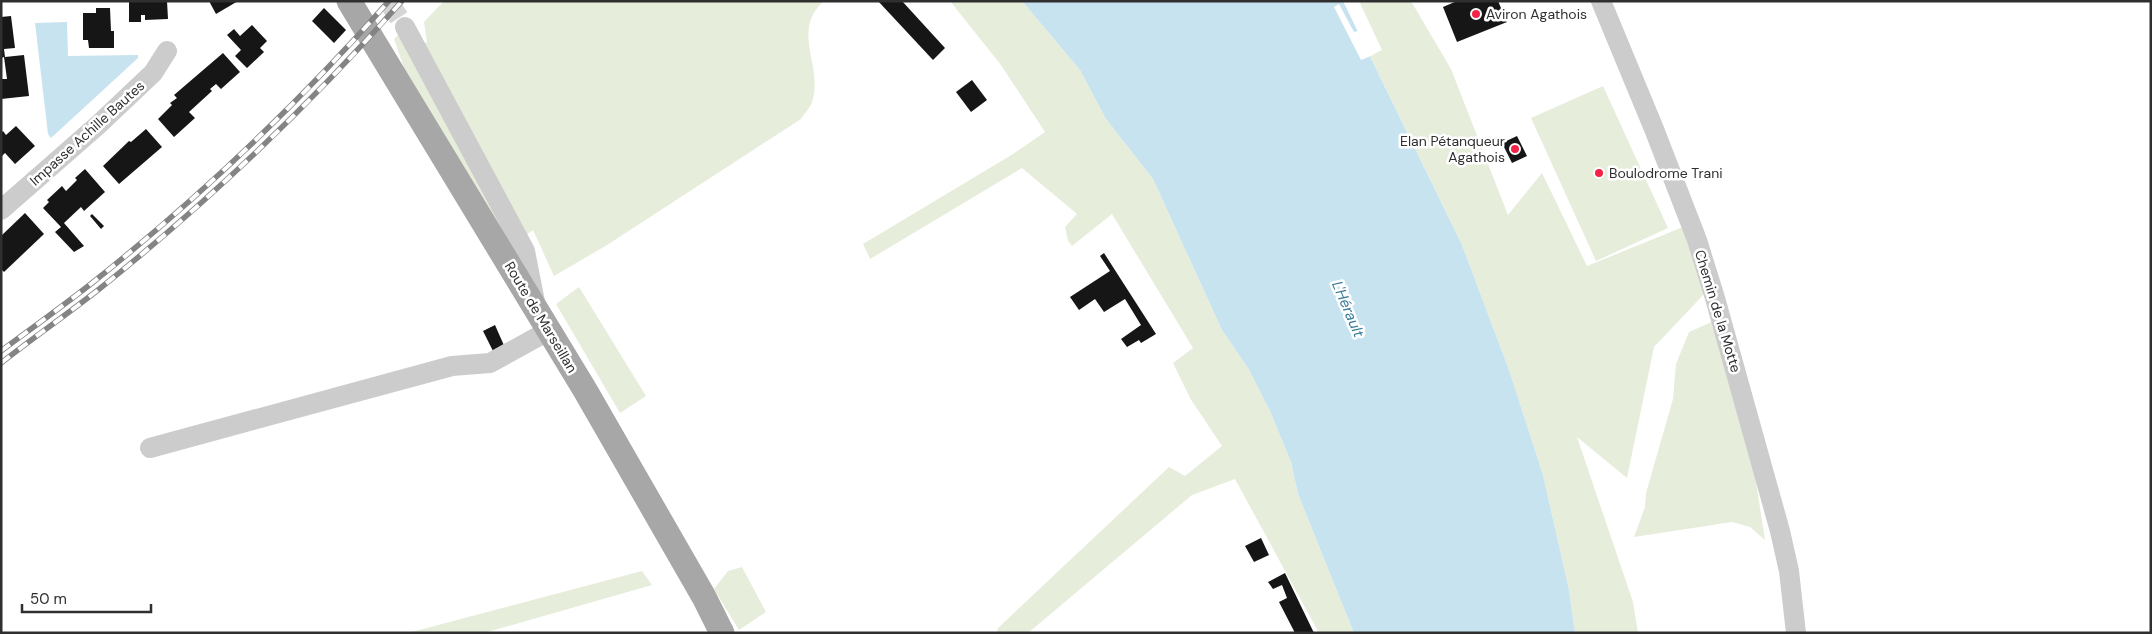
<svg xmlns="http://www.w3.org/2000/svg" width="2152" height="634" viewBox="0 0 2152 634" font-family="'DM Sans',sans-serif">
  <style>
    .green { fill: #e7eddb }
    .water { fill: #c6e3ef }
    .pier { fill: #fff }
    .building { fill: #161616 }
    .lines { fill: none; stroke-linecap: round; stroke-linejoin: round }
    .minor-tunnel { stroke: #d5d5d5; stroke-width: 20; stroke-dasharray: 20 10; stroke-linecap: butt }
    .minor { stroke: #ccc; stroke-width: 20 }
    .major { stroke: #a7a7a7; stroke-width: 25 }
    .rail-casing { stroke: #848484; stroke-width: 5.5 }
    .rail { stroke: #fff; stroke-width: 4; stroke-dasharray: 11; stroke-linecap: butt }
    .poi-dot { fill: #f42347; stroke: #fff; stroke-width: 2 }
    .labels { text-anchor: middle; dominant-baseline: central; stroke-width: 5; stroke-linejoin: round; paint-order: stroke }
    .poi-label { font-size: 14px; fill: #2f2f2f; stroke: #fff; text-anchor: start }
    .street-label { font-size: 14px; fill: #2f2f2f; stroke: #fff }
    .water-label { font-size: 15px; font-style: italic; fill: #367b98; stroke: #fff }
  </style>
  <rect width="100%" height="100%" fill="#fff"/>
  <g class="green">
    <path d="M 444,1 L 824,1 C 790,31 824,66 812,102 C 810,108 804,114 801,119 L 607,245 L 554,276 L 533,230 L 507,249 L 411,88 L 394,39 L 399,34 L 427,43 L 424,22 Z"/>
    <polygon points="950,1 1022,1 1080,70 1106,119 1153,179 1222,330 1248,368 1270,411 1291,462 1298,494 1354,633 1319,633 1235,479 1192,495 1028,633 997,633 998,628 1169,467 1185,476 1222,446 1190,398 1173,363 1193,348 1112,214 1072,246 1068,241 1065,227 1077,214 1022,168 870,259 863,244 1013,154 1045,132 1001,65"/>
    <polygon points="1359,1 1411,1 1451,69 1508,215 1542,173 1587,266 1683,227 1707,291 1654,347 1627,478 1577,437 1633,602 1638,633 1575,633 1569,590 1543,475 1509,370 1462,245 1370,56 1382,50"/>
    <polygon points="1603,86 1668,228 1596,261 1531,118"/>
    <polygon points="579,287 646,396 620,413 556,304"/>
    <polygon points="1716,320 1754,469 1765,540 1750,527 1732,522 1634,537 1645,507 1646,493 1673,399 1676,364 1689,332"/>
    <polygon points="742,567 766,612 739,630 714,589 728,571"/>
    <polygon points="642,571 652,585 484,633 408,633"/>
  </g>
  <g class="water">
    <polygon points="1022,1 1343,1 1462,245 1509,370 1543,475 1569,590 1575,633 1354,633 1298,494 1291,462 1270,411 1248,368 1222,330 1153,179 1106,119 1080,70"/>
    <polygon points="67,22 68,56 138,55 138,58 51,138 48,134 35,23"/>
  </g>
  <polygon class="pier" points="1339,4 1354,32 1358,31 1360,36 1363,35 1373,55 1361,60 1334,7"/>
  <g class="building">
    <polygon points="129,1 167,1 168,19 145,20 145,15 141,15 141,22 129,22"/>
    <polygon points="209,1 238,1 216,14"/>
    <polygon points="878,1 902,1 945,48 933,60"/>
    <polygon points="1457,1 1498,1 1507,22 1457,42 1443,7"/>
    <polygon points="96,8 110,8 111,31 114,31 114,48 89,48 88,40 83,40 83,13 96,13"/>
    <polygon points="324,8 346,30 334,43 312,21"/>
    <polygon points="11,16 15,48 4,49 5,57 24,55 29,96 1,99 1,79 7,79 4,57 1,58 1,17"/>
    <polygon points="252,25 267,41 260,48 264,52 247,68 235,56 241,50 227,35 234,29 240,36"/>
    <polygon points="223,53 240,72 221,89 216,84 210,89 212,91 189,112 195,118 174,137 158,119 172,105 170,103 177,98 174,95"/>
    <polygon points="972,80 987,100 971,112 956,92"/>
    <polygon points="16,126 35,146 15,164 5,153 1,157 1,133 3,131 6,135"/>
    <polygon points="146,129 162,147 119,184 103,166 129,141 131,142"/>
    <polygon points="1517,136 1527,156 1512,163 1502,143"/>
    <polygon points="85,169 105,192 84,211 81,207 64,223 84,246 74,252 55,232 61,227 43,208 49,202 47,200 62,186 66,191 77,180 75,178"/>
    <polygon points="25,213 44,234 4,272 1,269 1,236"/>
    <polygon points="92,214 104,226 101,229 90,216"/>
    <polygon points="1104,253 1156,334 1141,343 1139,340 1127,347 1121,339 1141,325 1125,299 1104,312 1095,299 1079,310 1070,297 1110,271 1100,256"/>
    <polygon points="495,325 506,350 495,355 483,331"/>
    <polygon points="1261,538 1269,555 1254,562 1245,546"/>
    <polygon points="1285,573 1314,633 1295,633 1279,602 1287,598 1282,585 1273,589 1268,582"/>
  </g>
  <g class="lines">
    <polyline class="minor-tunnel" points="388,1 405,27"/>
    <g class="minor">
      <polyline points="1601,1 1654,129 1697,240 1715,298 1780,531 1789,571 1796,633"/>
      <polyline points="405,27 525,251 535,302"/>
      <polyline points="1,210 98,125 153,73 167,51"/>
      <polyline points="150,448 452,366 490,363 548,331"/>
    </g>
    <polyline class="major" points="349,1 585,390 704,597 722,633"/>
    <defs>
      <g id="rail">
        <path d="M 1,351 C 32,328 63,306 92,283 C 199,198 299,103 389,1"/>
        <path d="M 1,363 C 33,338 66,315 98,290 C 207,203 309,106 402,1"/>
      </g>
    </defs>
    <use href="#rail" class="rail-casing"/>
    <use href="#rail" class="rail"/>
  </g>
  <g class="poi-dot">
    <circle cx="1476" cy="14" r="5"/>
    <circle cx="1515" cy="149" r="5"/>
    <circle cx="1599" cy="173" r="5"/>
  </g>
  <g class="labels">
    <g class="poi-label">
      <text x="1486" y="14">Aviron Agathois</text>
      <text x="1505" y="141" text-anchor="end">Elan Pétanqueur<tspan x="1505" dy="16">Agathois</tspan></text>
      <text x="1609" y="173">Boulodrome Trani</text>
    </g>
    <g class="street-label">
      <text transform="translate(87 133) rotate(-42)">Impasse Achille Bautes</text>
      <text transform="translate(1718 311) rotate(73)">Chemin de la Motte</text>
      <text transform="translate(541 317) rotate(59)">Route de Marseillan</text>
    </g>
    <g class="water-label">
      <text transform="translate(1348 309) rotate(67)">L'Hérault</text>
    </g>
  </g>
  <rect width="2152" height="634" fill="none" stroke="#2f2f2f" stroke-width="5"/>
  <path d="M22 604v8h129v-8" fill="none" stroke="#2f2f2f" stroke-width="2.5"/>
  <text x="30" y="604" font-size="15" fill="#2f2f2f" stroke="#ffffff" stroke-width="4" paint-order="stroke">50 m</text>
</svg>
